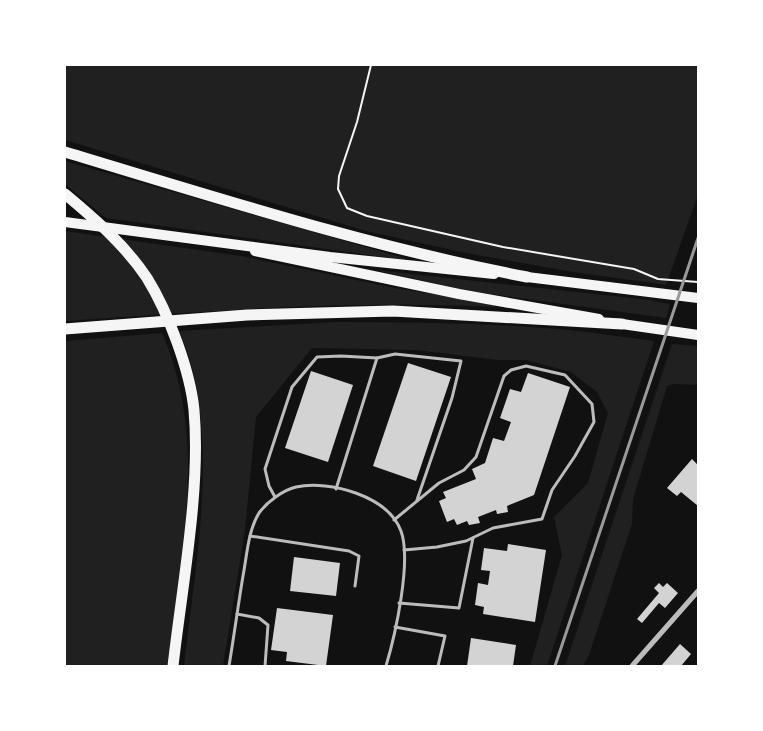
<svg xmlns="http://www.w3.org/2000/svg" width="763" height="731" viewBox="0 0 763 731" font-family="'Sofia Sans Condensed',sans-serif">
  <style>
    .green { fill: #202020 }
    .building { fill: #d3d3d3 }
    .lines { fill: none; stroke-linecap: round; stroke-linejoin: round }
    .path { stroke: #f5f5f5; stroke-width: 2 }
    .service { stroke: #bcbcbc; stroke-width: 3 }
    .minor { stroke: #bcbcbc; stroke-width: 5 }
    .primary { stroke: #f5f5f5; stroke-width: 10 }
    .trunk { stroke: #f5f5f5; stroke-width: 10 }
    .motorway { stroke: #f5f5f5; stroke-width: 11 }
    .rail { stroke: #9a9a9a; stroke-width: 3 }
  </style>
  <rect width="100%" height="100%" fill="#111"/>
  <g class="green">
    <polygon points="65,65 698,65 698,195 666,285 573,272 466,253 366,231 65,140"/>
    <polygon points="65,161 404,258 404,260 106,218 65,184"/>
    <path d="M 65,231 L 241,256 L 400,289 L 495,304 L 494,307 C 351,300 208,311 65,321 Z"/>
    <polygon points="375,270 650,300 670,304 666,318 475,292"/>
    <path d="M 334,322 C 409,322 484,323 559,329 C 591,332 622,337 654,341 L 547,666 L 530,666 L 562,555 L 554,517 L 588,483 L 608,413 L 597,392 L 571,372 L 526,360 L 498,360 L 416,350 L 312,348 L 256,417 L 245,530 L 223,666 L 184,666 C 195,564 223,428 179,331 Z"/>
    <path d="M 162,333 C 208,438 182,557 167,666 L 65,666 L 65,341 Z"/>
    <polygon points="672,344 698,346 698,385 673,384 667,386 633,499 632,524 589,655 583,666 565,666"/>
  </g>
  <g class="building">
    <polygon points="408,363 451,377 416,481 373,466"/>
    <polygon points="311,371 353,385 328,462 285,448"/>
    <polygon points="528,373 570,387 534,495 507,506 508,512 497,514 496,510 478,517 480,523 469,525 467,521 457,525 454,519 447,522 439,501 446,498 443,492 476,479 472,469 485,463 493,438 504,441 511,422 500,418 510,389 521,392"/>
    <polygon points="692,459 698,465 698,506 681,492 677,496 667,488"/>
    <polygon points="508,544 546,550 535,622 483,614 484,607 475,605 478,583 488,585 490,571 481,570 484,548 507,551"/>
    <polygon points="294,557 340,563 336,596 290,591"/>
    <polygon points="659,583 663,587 667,583 678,593 665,608 659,603 642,623 637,619 659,593 654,588"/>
    <polygon points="277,608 333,615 326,666 286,661 287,652 271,650"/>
    <polygon points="471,638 516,645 513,666 467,666"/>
    <polygon points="680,644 691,654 681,666 661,666"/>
  </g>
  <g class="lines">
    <polyline class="path" points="371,65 357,122 339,176 338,189 347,208 367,216 503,247 634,269 658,279 698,282"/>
    <g class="service">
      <polyline points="377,358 395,354 461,361 452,398 417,500"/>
      <polyline points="275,497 269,486 265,469 292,387 317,357 341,356 377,358 336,489"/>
      <polyline points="394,520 439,483 464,470 476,457 504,376 511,370 526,366 565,375 592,404 594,422 575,456 552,490 542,519 493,528 466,541 437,547 404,550"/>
      <polyline points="250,536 349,551 359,556 355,586"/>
      <polyline points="399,603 459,608 473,538"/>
      <polyline points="237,614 259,618 268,625 265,666"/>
      <polyline points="395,627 445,636 438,666"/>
      <path d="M 229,666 C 234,636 238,606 243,576 C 247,555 248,531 259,513 C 267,502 283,490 296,487 C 330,480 388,496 401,531 C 412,561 395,636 386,666"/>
    </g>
    <polyline class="minor" points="632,666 698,591"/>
    <g class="primary">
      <polyline points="65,222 330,257 494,274"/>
      <polyline points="255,251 459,294 599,319"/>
    </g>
    <g class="trunk">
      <polyline points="527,277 698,298"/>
      <polyline points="622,324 698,335"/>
    </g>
    <g class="motorway">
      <path d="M 65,152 C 218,198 370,247 527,277"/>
      <path d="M 65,194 C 95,219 125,245 147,278 C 168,312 190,370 194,410 C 201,489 182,586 173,666"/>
      <polyline points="65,329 247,315 393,311 622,324"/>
    </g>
    <polyline class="rail" points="555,666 698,238"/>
  </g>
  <rect width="763" height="731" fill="none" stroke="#ffffff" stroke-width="132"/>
</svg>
